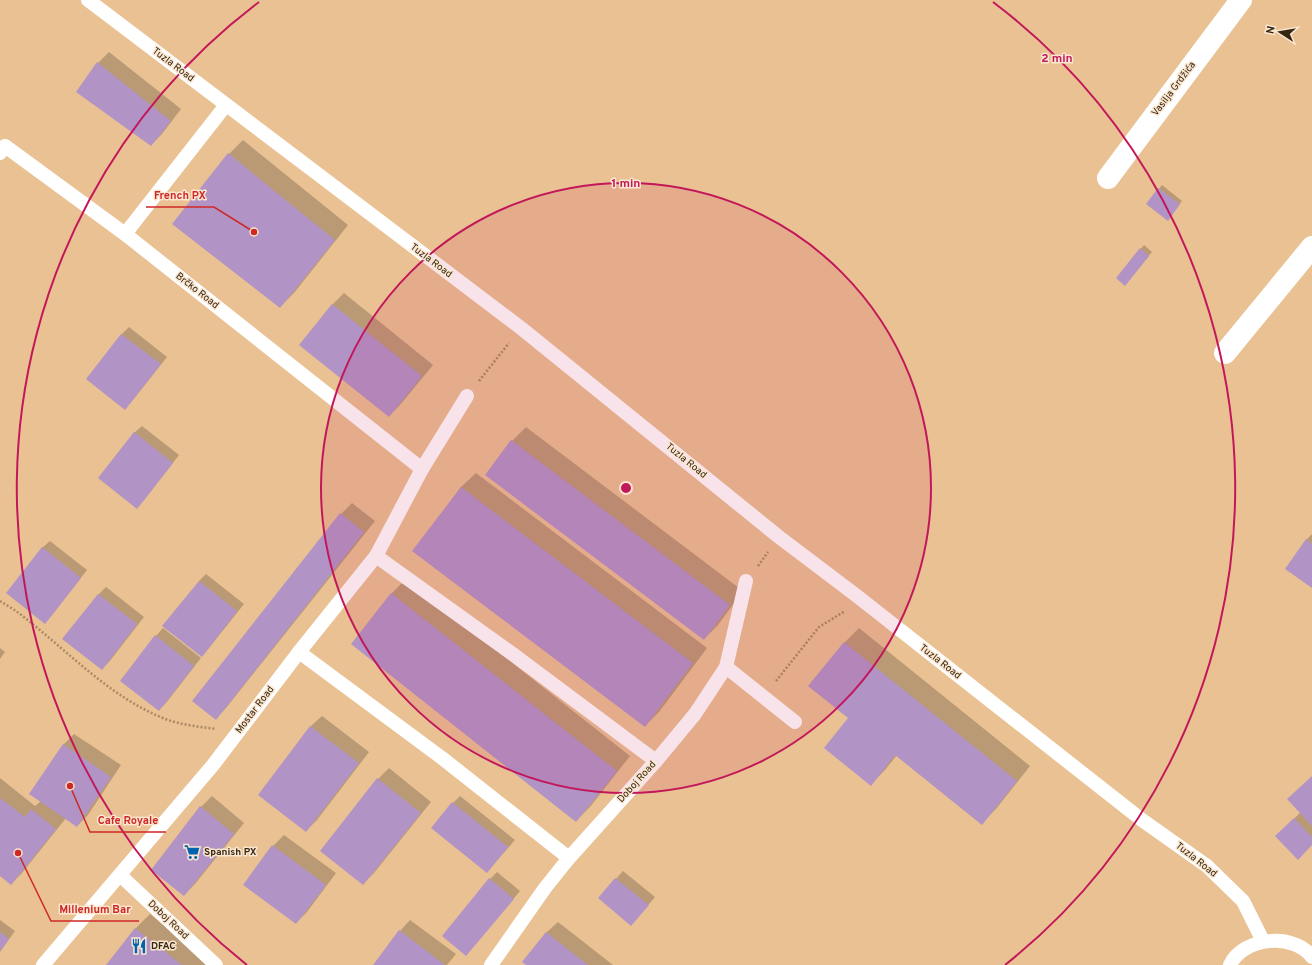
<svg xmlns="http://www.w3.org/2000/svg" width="1312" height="965" viewBox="0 0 1312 965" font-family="Overpass,sans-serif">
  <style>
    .shadow { fill: #0003 }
    .building { fill: #b194c5 }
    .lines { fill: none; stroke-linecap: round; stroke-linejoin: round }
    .path { stroke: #aa8a65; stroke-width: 2.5; stroke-dasharray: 2 2; stroke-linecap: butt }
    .lane { stroke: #fff; stroke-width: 14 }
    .street { stroke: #fff; stroke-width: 22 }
    .ring { fill: none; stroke: #c2185b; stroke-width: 2 }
    .labels { text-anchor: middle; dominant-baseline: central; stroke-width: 3; stroke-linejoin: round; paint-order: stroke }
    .street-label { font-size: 10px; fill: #362714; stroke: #fbe6cf }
    .poi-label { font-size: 10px; font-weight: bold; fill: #362714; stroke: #fbe6cf; text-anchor: start }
    .centre { fill: #c2185b; stroke: #fbe6cf; stroke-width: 2 }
    .ring-label { font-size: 12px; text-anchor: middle; font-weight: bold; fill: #c2185b; stroke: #fbe6cf; stroke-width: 3; stroke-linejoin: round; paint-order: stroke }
    .leader { fill: none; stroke: #ce2827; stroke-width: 1.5 }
    .callout-dot { fill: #ce2827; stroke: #fbe6cf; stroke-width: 1.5 }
    .callout-label { font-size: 11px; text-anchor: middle; font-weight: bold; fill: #ce2827; stroke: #fbe6cf; stroke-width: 3; stroke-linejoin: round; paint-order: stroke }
  </style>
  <rect width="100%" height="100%" fill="#e9c192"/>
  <g class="shadow">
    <polygon points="109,52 181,109 162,134 151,145 98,63"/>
    <polygon points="243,140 348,225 294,293 280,307 229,154"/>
    <polygon points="1162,185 1182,201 1171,216 1147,204"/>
    <polygon points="1144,245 1152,252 1128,281 1117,278"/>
    <polygon points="344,293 433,365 400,405 389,416 301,344 333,304"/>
    <polygon points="129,327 167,357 132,401 125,409 87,379 122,334"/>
    <polygon points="142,426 179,455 144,500 137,507 134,433"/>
    <polygon points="526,427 743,591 718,625 704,639 512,441"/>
    <polygon points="476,473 707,648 659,712 645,726 414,551 461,487"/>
    <polygon points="352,503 375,521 226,708 216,718 341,514"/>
    <polygon points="1312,534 1312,586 1306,540"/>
    <polygon points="50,541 87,570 52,615 45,622 42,548"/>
    <polygon points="206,574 244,604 209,648 202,656 199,581"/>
    <polygon points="406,579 630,756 590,807 576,821 352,644 392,593"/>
    <polygon points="106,587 144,617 109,662 102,669 64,639 99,594"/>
    <polygon points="163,628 201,658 166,703 159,710 121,680 156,636"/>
    <polygon points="859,628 1030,766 996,809 982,823 897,755 885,770 871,784 849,718 810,686 845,642"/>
    <polygon points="0,648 5,652 0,659"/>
    <polygon points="322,716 369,752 317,820 306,831 259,795 311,726"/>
    <polygon points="74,734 121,765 88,815 77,826 66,818 22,873 11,884 0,875 0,778 35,806 41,801 63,745"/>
    <polygon points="389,768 431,802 374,873 363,884 378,779"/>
    <polygon points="1312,777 1312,844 1276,836 1301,812"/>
    <polygon points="212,796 244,823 195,884 184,895 201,807"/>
    <polygon points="460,796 515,840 487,872 453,803"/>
    <polygon points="284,835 336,873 307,912 296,923 273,846"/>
    <polygon points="623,871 655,897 638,917 599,898"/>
    <polygon points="497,872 520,891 466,955 490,879"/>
    <polygon points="150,914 214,965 107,965 135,929"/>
    <polygon points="0,920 15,931 0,952"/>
    <polygon points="410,920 456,954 447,965 374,965 400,931"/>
    <polygon points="558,922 613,965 528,965 524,962 547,932"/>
  </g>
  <g class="building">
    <polygon points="97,62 171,121 151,146 76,92"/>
    <polygon points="228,153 335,240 280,308 172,224"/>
    <polygon points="1158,188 1180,204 1168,221 1146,204"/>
    <polygon points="1140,248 1149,256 1125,286 1116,278"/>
    <polygon points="332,304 422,376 389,417 299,345"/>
    <polygon points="121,334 161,364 125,410 86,379"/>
    <polygon points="134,432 173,463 137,509 98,478"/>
    <polygon points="511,440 730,605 704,640 485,475"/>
    <polygon points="461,487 693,663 645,727 412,551"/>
    <polygon points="340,513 364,532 216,720 192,701"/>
    <polygon points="1306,539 1312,544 1312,588 1285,569"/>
    <polygon points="42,547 81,578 45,624 6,593"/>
    <polygon points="199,581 237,611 202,657 162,626"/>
    <polygon points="391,593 617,771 576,822 351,644"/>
    <polygon points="98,594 137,624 102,670 62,639"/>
    <polygon points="155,635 194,666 159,711 120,681"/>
    <polygon points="844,642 1017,781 982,825 895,755 871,786 824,748 848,718 808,686"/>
    <polygon points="310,726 359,763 306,832 258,795"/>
    <polygon points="63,744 111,777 77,827 29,794"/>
    <polygon points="1312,776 1312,826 1287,799"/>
    <polygon points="377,778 421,813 363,885 320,851"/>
    <polygon points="0,798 25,817 31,809 56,829 11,885 0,876"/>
    <polygon points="452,802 508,847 487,873 431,828"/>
    <polygon points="200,806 234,834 184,896 151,870"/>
    <polygon points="1294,818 1312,837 1312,845 1298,860 1275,836"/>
    <polygon points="272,845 326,885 296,924 243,885"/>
    <polygon points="489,878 514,899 466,956 442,936"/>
    <polygon points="615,878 649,905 631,926 598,898"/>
    <polygon points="135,928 182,965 106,965"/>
    <polygon points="399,930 445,965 373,965"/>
    <polygon points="0,932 9,939 0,951"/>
    <polygon points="546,932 588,965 526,965 522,962"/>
  </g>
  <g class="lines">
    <g class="path">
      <polyline points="479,381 509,343"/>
      <polyline points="758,566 768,552"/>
      <path d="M 0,601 C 8,606 17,611 25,618 C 71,654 112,699 168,720 C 183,725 200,727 216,729"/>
      <polyline points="776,681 819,627 845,611"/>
    </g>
    <g class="lane">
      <polyline points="88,0 521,328 779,537 857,596 1142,820 1207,866 1243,901 1263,941"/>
      <polyline points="0,153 5,146 125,234 422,469 376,556 299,652 213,765 43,965"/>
      <polyline points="125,234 226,105"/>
      <polyline points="422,469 467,396"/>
      <polyline points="376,556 514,655 656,761"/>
      <polyline points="299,652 442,758 569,858"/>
      <polyline points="726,667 795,722"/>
      <polyline points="120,875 216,965"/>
      <polyline points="491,965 545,888 569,858 656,761 695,714 726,667 746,581"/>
      <path d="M 1230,965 C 1243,937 1294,932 1312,957"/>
    </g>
    <g class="street">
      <polyline points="1108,178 1241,0"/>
      <polyline points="1225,353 1312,247"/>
    </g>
  </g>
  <circle cx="626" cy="488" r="305" fill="#c2185b" fill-opacity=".12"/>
  <g class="ring">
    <circle cx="626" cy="488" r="305"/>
    <path d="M247 965A609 609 0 0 1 259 2M993 2A609 609 0 0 1 1005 965"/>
  </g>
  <defs>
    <symbol id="supermarket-bare" viewBox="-9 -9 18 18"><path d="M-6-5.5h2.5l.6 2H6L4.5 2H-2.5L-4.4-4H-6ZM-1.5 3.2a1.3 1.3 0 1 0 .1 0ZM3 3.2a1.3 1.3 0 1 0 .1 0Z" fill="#0063af" stroke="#fbe6cf" stroke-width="2.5" paint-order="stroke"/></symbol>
    <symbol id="restaurant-bare" viewBox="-9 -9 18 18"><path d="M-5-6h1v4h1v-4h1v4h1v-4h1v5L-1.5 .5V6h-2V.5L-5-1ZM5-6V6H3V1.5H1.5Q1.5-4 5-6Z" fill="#0063af" stroke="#fbe6cf" stroke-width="2.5" paint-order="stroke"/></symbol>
  </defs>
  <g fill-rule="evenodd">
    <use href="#supermarket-bare" x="181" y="841" width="22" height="22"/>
    <use href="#restaurant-bare" x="128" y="935" width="22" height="22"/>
  </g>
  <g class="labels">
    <g class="street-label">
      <text transform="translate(173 65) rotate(37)">Tuzla Road</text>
      <text transform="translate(1174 89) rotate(-53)">Vasilja Grdžića</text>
      <text transform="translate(431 261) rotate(37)">Tuzla Road</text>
      <text transform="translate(197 291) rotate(38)">Brčko Road</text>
      <text transform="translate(686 461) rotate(39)">Tuzla Road</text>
      <text transform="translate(940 662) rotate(38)">Tuzla Road</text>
      <text transform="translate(255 710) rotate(-53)">Mostar Road</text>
      <text transform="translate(637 782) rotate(-48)">Doboj Road</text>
      <text transform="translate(1196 860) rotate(38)">Tuzla Road</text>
      <text transform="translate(168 920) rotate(43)">Doboj Road</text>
    </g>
    <g class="poi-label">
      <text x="204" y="852">Spanish PX</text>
      <text x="151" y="946">DFAC</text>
    </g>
  </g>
  <circle cx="626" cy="488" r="6" class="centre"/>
  <g class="ring-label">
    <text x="1057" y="62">2 min</text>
    <text x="626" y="187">1 min</text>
  </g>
  <path class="leader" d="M254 232L214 207H146M70 786L90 832H166M18 853L51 921H139"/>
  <g class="callout-dot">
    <circle cx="254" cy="232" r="4"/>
    <circle cx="70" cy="786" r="4"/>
    <circle cx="18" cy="853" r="4"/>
  </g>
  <g class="callout-label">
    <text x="180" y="199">French PX</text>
    <text x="128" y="824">Cafe Royale</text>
    <text x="95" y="913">Millenium Bar</text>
  </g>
  <g transform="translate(1280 32) rotate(282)" stroke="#fbe6cf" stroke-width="3" paint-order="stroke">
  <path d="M0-3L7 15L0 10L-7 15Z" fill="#362714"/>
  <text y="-6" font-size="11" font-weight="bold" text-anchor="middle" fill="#362714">N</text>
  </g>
</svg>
